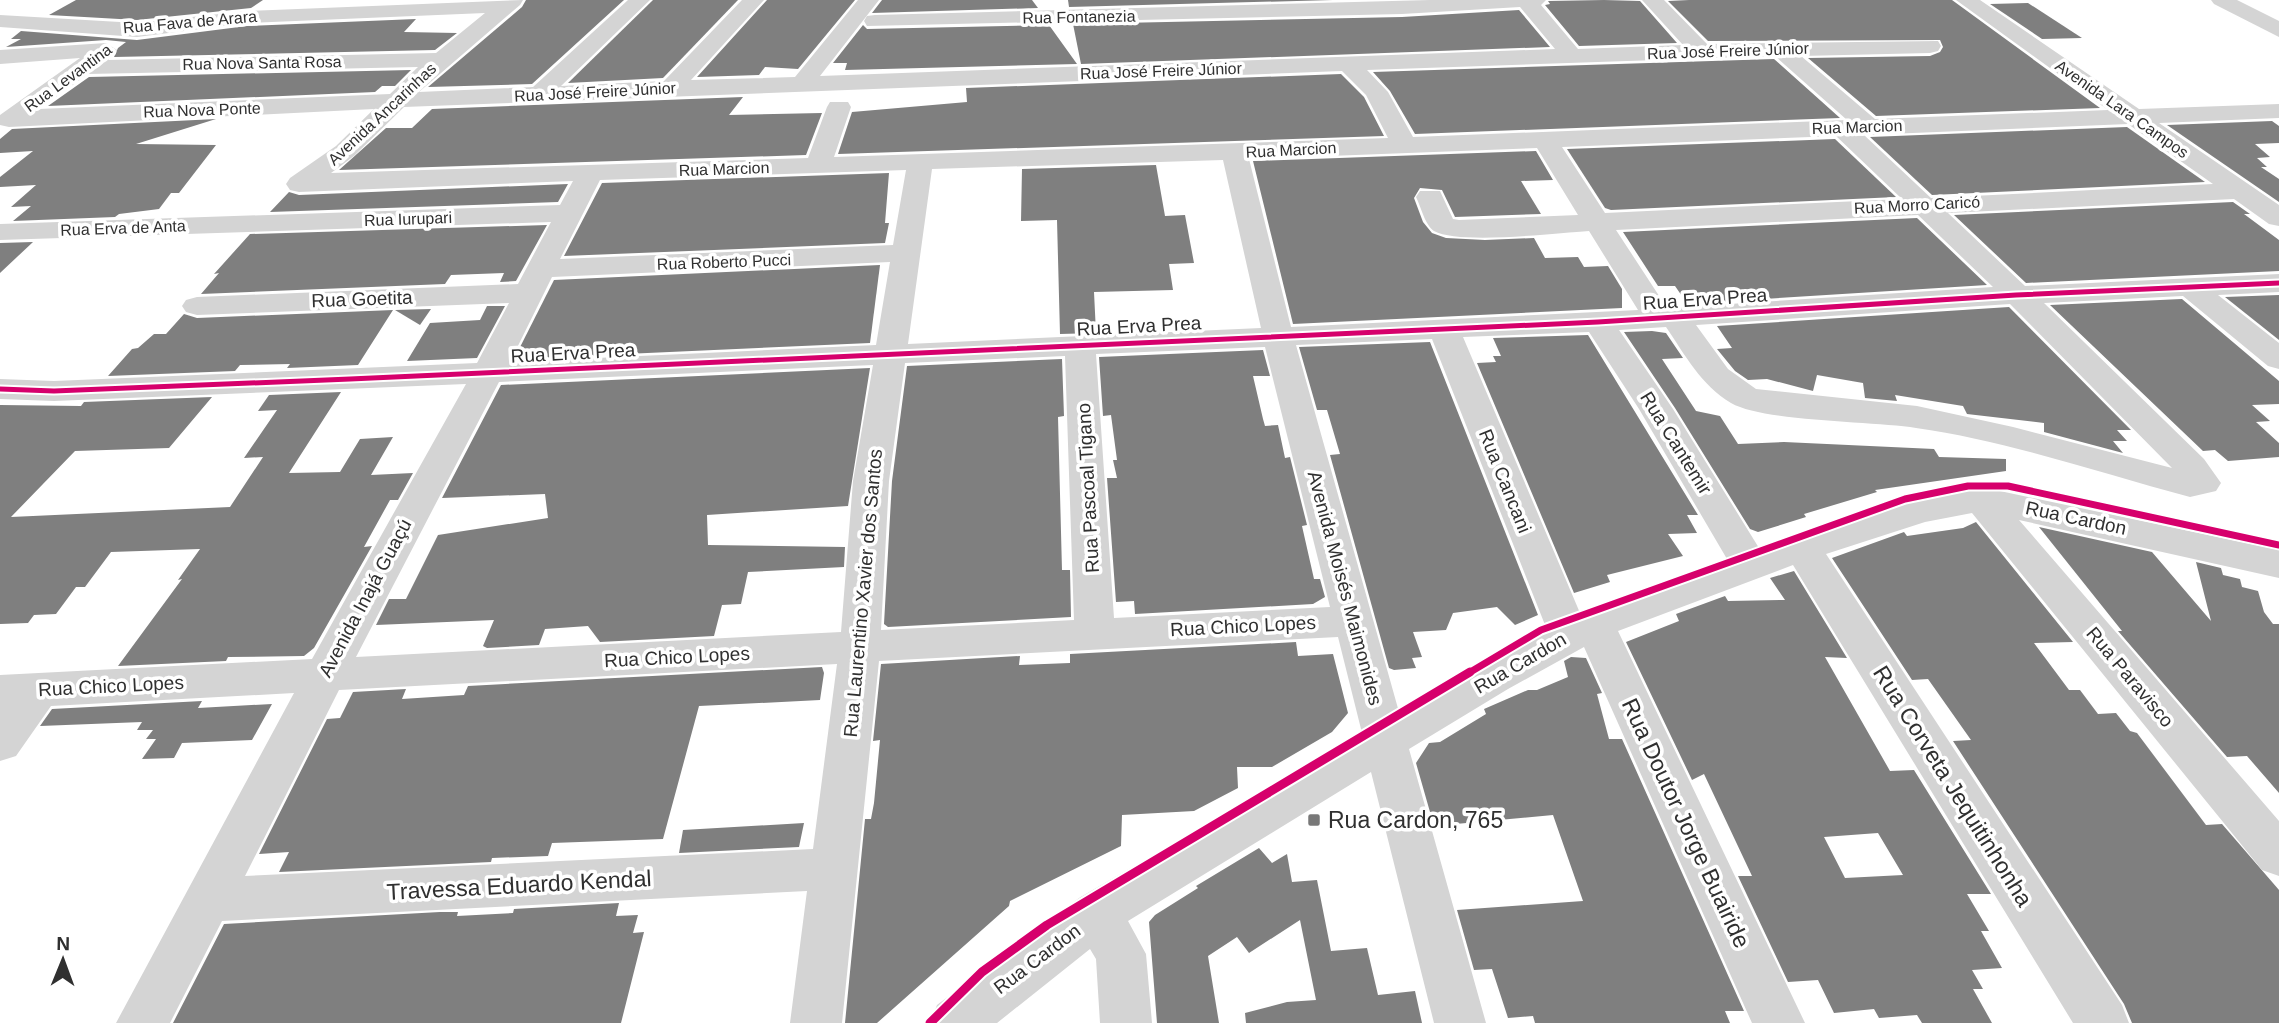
<svg xmlns="http://www.w3.org/2000/svg" width="2279" height="1023" viewBox="0 0 2279 1023" font-family="Arial,sans-serif">
  <style>
    .building { fill: #7f7f7f; fill-rule: evenodd }
    .lines { fill: none; stroke-linecap: round; stroke-linejoin: round }
    .minor { fill: #d4d4d4; fill-rule: evenodd }
    .cycleway-far2-casing { stroke: #fff; stroke-width: 9 }
    .cycleway-far1-casing { stroke: #fff; stroke-width: 11 }
    .cycleway-casing { stroke: #fff; stroke-width: 13 }
    .cycleway-far2 { stroke: #d6006c; stroke-width: 5 }
    .cycleway-far1 { stroke: #d6006c; stroke-width: 7 }
    .cycleway { stroke: #d6006c; stroke-width: 9 }
    .poi-dot { fill: #787878; stroke: #fff; stroke-width: 2.5 }
    .labels { text-anchor: middle; dominant-baseline: central; stroke-width: 7; stroke-linejoin: round; paint-order: stroke }
    .far-street-label { font-size: 16px; fill: #303030; stroke: #fff }
    .street-label { font-size: 19px; fill: #303030; stroke: #fff }
    .near-street-label { font-size: 23px; fill: #303030; stroke: #fff }
    .near-poi-label { font-size: 23px; fill: #303030; stroke: #fff; text-anchor: start }
  </style>
  <rect width="100%" height="100%" fill="#fff"/>
  <g class="building">
    <polygon points="76,0 263,0 251,8 137,20 49,15"/>
    <polygon points="526,0 624,0 532,84 428,87 522,7"/>
    <polygon points="653,0 738,0 663,78 568,83"/>
    <polygon points="767,0 855,0 798,69 765,67 759,75 697,77"/>
    <polygon points="882,0 1032,0 1038,8 872,13"/>
    <polygon points="1068,0 1333,0 1069,7"/>
    <polygon points="1604,0 1640,1 1677,43 1579,46 1545,5 1550,4 1548,1"/>
    <polygon points="1689,0 1952,0 2100,108 1876,116 1808,58 1930,56 1940,52 1943,47 1940,40 1708,41 1668,1"/>
    <polygon points="2028,3 2082,38 2042,39 1990,4"/>
    <polygon points="1519,10 1550,47 1081,64 1073,24 1402,17"/>
    <polygon points="416,19 404,32 457,33 435,50 114,57 118,48 126,42 106,40 6,47 21,39 11,39 21,31 137,40 247,26"/>
    <polygon points="863,25 867,29 1049,25 1077,64 845,70 847,63 833,63"/>
    <polygon points="1774,59 1840,118 1415,134 1390,91 1373,72"/>
    <polygon points="411,70 395,86 382,86 375,92 48,106 89,77"/>
    <polygon points="1341,74 1364,97 1384,136 838,154 852,112 967,102 966,88"/>
    <polygon points="743,97 729,115 822,113 806,155 339,170 386,128 412,128 432,109"/>
    <polygon points="216,119 136,144 216,145 179,193 171,193 159,209 119,214 115,217 13,221 31,206 11,207 36,185 0,187 0,177 33,151 0,153 0,139 12,129"/>
    <polygon points="2272,121 2279,126 2279,143 2255,144 2270,157 2257,158 2267,167 2261,167 2279,179 2279,202 2167,125"/>
    <polygon points="2127,127 2205,182 1932,195 1870,137"/>
    <polygon points="1835,139 1896,197 1611,210 1605,208 1567,149"/>
    <polygon points="1536,151 1553,180 1521,181 1541,214 1455,217 1442,190 1420,188 1414,198 1423,222 1432,233 1446,238 1485,240 1534,238 1545,258 1578,257 1584,267 1608,266 1622,289 1622,308 1293,324 1253,161"/>
    <polygon points="1156,165 1165,216 1185,215 1194,263 1169,264 1173,290 1094,292 1096,333 1060,334 1057,220 1021,221 1022,169"/>
    <polygon points="889,173 885,223 889,223 885,243 564,256 602,183"/>
    <polygon points="568,184 558,202 270,212 289,192 299,195"/>
    <polygon points="2233,202 2250,214 2244,214 2279,240 2279,271 2026,283 1954,215"/>
    <polygon points="1917,218 1987,285 1700,303 1697,299 1684,299 1675,286 1658,286 1623,232"/>
    <polygon points="547,225 516,281 500,282 504,273 451,275 445,284 201,294 219,273 214,274 250,234"/>
    <polygon points="33,242 0,273 0,243"/>
    <polygon points="880,265 870,343 514,359 554,280"/>
    <polygon points="2279,295 2279,340 2225,297"/>
    <polygon points="2182,299 2279,381 2279,404 2252,405 2270,421 2256,422 2279,443 2279,457 2228,461 2215,450 2203,451 2050,305"/>
    <polygon points="487,306 505,306 477,358 407,361 430,323 480,320"/>
    <polygon points="2009,307 2131,430 2117,430 2127,441 2113,441 2123,453 2044,432 2044,423 1967,414 1963,406 1895,395 1897,401 1865,398 1863,383 1817,375 1813,391 1767,379 1748,380 1735,371 1717,349 1732,348 1717,326"/>
    <polygon points="431,309 420,325 395,310"/>
    <polygon points="393,310 358,365 287,368 290,364 240,365 235,371 108,376 132,349 138,348 154,334 166,334 184,314 197,318"/>
    <polygon points="1652,331 1666,333 1683,358 1662,359 1696,411 1720,416 1738,444 1784,442 1934,449 1939,457 2006,459 2006,471 1875,490 1877,492 1804,514 1806,517 1758,532 1750,529 1675,408 1624,332"/>
    <polygon points="1588,335 1698,515 1687,515 1697,533 1668,534 1683,556 1607,575 1610,582 1574,593 1477,363 1496,362 1493,356 1501,356 1493,338"/>
    <polygon points="1430,342 1538,615 1515,625 1497,607 1453,613 1446,630 1413,632 1422,657 1412,658 1416,668 1394,670 1389,668 1330,455 1340,454 1327,410 1317,410 1299,347"/>
    <polygon points="1263,350 1270,376 1253,376 1263,419 1265,426 1278,425 1285,458 1290,457 1307,525 1302,526 1314,579 1320,579 1325,597 1313,604 1135,614 1134,601 1116,602 1107,478 1117,478 1113,460 1117,460 1111,415 1103,416 1099,357"/>
    <polygon points="1062,359 1064,416 1058,417 1062,570 1070,570 1071,617 888,627 884,624 892,481 907,366"/>
    <polygon points="870,368 848,506 707,515 708,545 845,547 844,567 748,572 741,604 722,605 714,636 600,642 588,626 545,629 539,645 487,648 483,646 494,620 376,625 389,599 406,599 438,535 548,518 545,494 442,498 501,385"/>
    <polygon points="341,392 289,473 340,472 360,439 393,437 371,475 413,473 398,500 390,500 364,547 372,546 314,648 304,656 228,657 226,661 118,666 182,579 178,580 200,549 111,552 85,587 76,587 56,614 34,615 28,623 0,624 0,405 81,406 84,402 212,397 169,448 75,451 11,517 230,507 263,457 244,458 277,410 258,411 269,395"/>
    <polygon points="1976,522 2073,642 2034,643 2069,690 2080,690 2098,714 2116,713 2130,731 2137,733 2206,825 2222,824 2279,890 2279,1023 2132,1023 2124,1004 1953,741 1971,740 1928,679 1912,680 1832,558 1904,532 1907,536 1963,528"/>
    <polygon points="2039,527 2152,552 2211,621 2196,562 2221,568 2223,575 2240,579 2242,587 2258,591 2264,612 2273,624 2279,624 2279,793 2247,756 2227,757 2118,631 2122,631"/>
    <path d="M 1794,571 L 1847,658 L 1825,657 L 1890,771 L 1914,770 L 1991,894 L 1967,894 L 1989,931 L 1981,931 L 2002,968 L 1972,970 L 1983,989 L 1973,989 L 1992,1023 L 1922,1023 L 1917,1015 L 1879,1018 L 1874,1009 L 1834,1013 L 1818,980 L 1788,982 L 1738,876 L 1752,876 L 1704,774 L 1692,780 L 1626,642 L 1679,621 L 1676,614 L 1725,596 L 1728,601 L 1785,600 L 1770,578 ZM 1878,833 L 1903,875 L 1845,878 L 1824,837 Z"/>
    <polygon points="1296,642 1298,656 1333,654 1348,713 1332,732 1272,767 1237,767 1238,788 1194,811 1122,815 1121,846 1010,901 1009,906 877,1023 845,1023 865,819 871,819 874,803 880,740 873,741 881,664 1020,656 1019,665 1070,663 1070,654"/>
    <polygon points="1571,657 1586,658 1602,693 1597,694 1609,739 1622,739 1744,1011 1725,1011 1730,1023 1535,1023 1533,1016 1508,1018 1492,969 1474,970 1457,910 1583,901 1553,815 1434,826 1416,763 1429,743 1440,742 1486,714 1484,709 1528,690 1537,690 1568,677 1564,661"/>
    <polygon points="822,667 824,673 820,700 699,706 663,839 552,843 548,856 492,858 491,862 279,872 289,852 259,854 327,719 340,718 353,692 406,689 402,699 464,695 468,686"/>
    <polygon points="202,701 198,708 272,704 252,740 182,743 174,758 142,759 156,739 146,739 153,730 137,730 142,722 40,726 52,709"/>
    <polygon points="804,823 799,847 679,853 683,830"/>
    <polygon points="1259,848 1272,863 1287,854 1292,882 1317,880 1331,951 1367,948 1378,995 1415,991 1422,1023 1246,1023 1245,1013 1287,1002 1316,1000 1300,920 1249,953 1237,937 1208,956 1219,1023 1157,1023 1149,922 1155,915 1198,888 1196,886"/>
    <polygon points="619,903 616,916 638,915 633,933 644,932 621,1023 173,1023 224,924 440,912 458,912 457,916 513,913 514,909"/>
  </g>
  <g class="lines">
    <g class="minor">
      <path d="M 523,0 L 520,5 L 419,92 L 533,87 L 628,0 L 650,0 L 561,86 L 664,81 L 742,0 L 764,0 L 691,80 L 795,77 L 858,0 L 879,0 L 820,76 L 1555,49 L 1520,7 L 1402,14 L 867,26 L 864,21 L 867,16 L 875,15 L 1430,0 L 1546,0 L 1541,5 L 1578,49 L 1683,45 L 1642,0 L 1664,0 L 1707,44 L 1938,41 L 1941,46 L 1938,51 L 1930,53 L 1801,56 L 1875,119 L 2108,110 L 1956,0 L 1980,0 L 2139,109 L 2279,104 L 2279,118 L 2159,123 L 2279,205 L 2279,226 L 2269,224 L 2234,199 L 1948,213 L 2025,286 L 2279,274 L 2279,292 L 2218,295 L 2279,343 L 2279,369 L 2268,366 L 2183,296 L 2044,303 L 2204,459 L 2221,483 L 2216,491 L 2190,497 C 2100,473 2008,441 1916,428 C 1874,421 1764,422 1731,403 C 1701,385 1685,355 1666,327 L 1619,330 L 1673,409 L 1759,548 L 1921,497 L 1981,487 L 2279,550 L 2279,578 L 2019,520 L 2279,821 L 2279,876 L 2262,870 L 1972,513 L 1925,522 L 1826,554 L 2122,1005 L 2129,1023 L 2073,1023 L 1793,565 L 1618,631 L 1805,1023 L 1752,1023 L 1584,647 L 1508,689 L 1409,749 L 1486,1023 L 1434,1023 L 1371,772 L 1128,921 L 1146,954 L 1152,1023 L 1100,1023 L 1096,959 L 1090,949 L 997,1023 L 930,1023 L 937,1005 L 1079,898 L 1362,733 L 1338,637 L 879,661 L 842,1023 L 790,1023 L 807,891 L 222,921 L 170,1023 L 116,1023 L 294,693 L 51,706 L 16,756 L 0,761 L 0,675 L 312,659 L 466,384 L 54,401 L 0,399 L 0,379 L 54,381 L 477,363 L 509,303 L 197,315 L 186,312 L 182,306 L 186,300 L 197,297 L 518,284 L 551,222 L 0,240 L 0,224 L 560,205 L 573,181 L 299,192 L 290,190 L 286,184 L 290,178 L 336,146 L 374,109 L 9,127 L 0,125 L 0,115 L 80,58 L 0,64 L 0,50 L 106,43 L 117,50 L 108,60 L 436,53 L 485,13 L 247,23 L 137,37 L 0,27 L 0,15 L 137,23 L 247,11 ZM 1775,56 L 1847,120 L 1413,137 L 1388,92 L 1367,70 ZM 418,67 L 390,94 L 39,109 L 88,74 ZM 1342,71 L 1366,95 L 1388,138 L 834,157 L 851,107 L 848,102 L 830,102 L 827,107 L 808,158 L 331,173 L 354,156 L 404,107 ZM 2128,124 L 2213,184 L 1931,198 L 1864,135 ZM 1836,136 L 1902,199 L 1605,213 L 1562,147 ZM 1537,148 L 1578,215 L 1459,220 L 1453,219 L 1440,191 L 1420,191 L 1416,197 C 1421,207 1425,225 1434,231 C 1460,245 1555,233 1589,231 L 1638,310 L 1291,327 L 1249,159 ZM 1223,160 L 1261,328 L 908,344 L 932,169 ZM 906,170 L 893,245 L 560,259 L 600,180 ZM 1918,215 L 1993,287 L 1667,308 L 1616,230 ZM 890,262 L 876,345 L 510,362 L 552,277 ZM 2010,304 L 2172,468 L 2013,427 L 1917,406 L 1756,389 L 1728,369 L 1696,325 ZM 1589,332 L 1639,409 L 1727,559 L 1580,613 L 1463,337 ZM 1432,339 L 1547,630 L 1399,712 L 1296,345 ZM 1265,347 L 1330,607 L 1114,618 L 1096,354 ZM 1065,356 L 1074,620 L 881,630 L 889,481 L 905,363 ZM 873,365 L 853,481 L 841,632 L 356,657 L 499,382 ZM 837,664 L 813,849 L 245,876 L 339,690 Z"/>
      <polygon points="2211,0 2237,0 2279,21 2279,37 2214,4"/>
    </g>
    <defs>
      <polyline id="cycleway-far2" points="0,389 54,391 350,379 1598,322 2016,295 2279,283"/>
      <polyline id="cycleway-far1" points="1467,674 1541,630 1905,499 1968,486 2008,486 2279,545"/>
      <polyline id="cycleway" points="930,1023 982,972 1047,925 1470,672"/>
    </defs>
    <use href="#cycleway-far2" class="cycleway-far2-casing"/>
    <use href="#cycleway-far1" class="cycleway-far1-casing"/>
    <use href="#cycleway" class="cycleway-casing"/>
    <use href="#cycleway-far2" class="cycleway-far2"/>
    <use href="#cycleway-far1" class="cycleway-far1"/>
    <use href="#cycleway" class="cycleway"/>
  </g>
  <rect class="poi-dot" x="1307" y="813" width="14" height="14" rx="3.5"/>
  <g class="labels">
    <g class="far-street-label">
      <text transform="translate(1079 17) rotate(-1)">Rua Fontanezia</text>
      <text transform="translate(190 22) rotate(-5)">Rua Fava de Arara</text>
      <text transform="translate(1728 51) rotate(-2)">Rua José Freire Júnior</text>
      <text transform="translate(262 63) rotate(-1)">Rua Nova Santa Rosa</text>
      <text transform="translate(1161 71) rotate(-2)">Rua José Freire Júnior</text>
      <text transform="translate(68 78) rotate(-36)">Rua Levantina</text>
      <text transform="translate(595 92) rotate(-3)">Rua José Freire Júnior</text>
      <text transform="translate(2122 109) rotate(35)">Avenida Lara Campos</text>
      <text transform="translate(202 110) rotate(-2)">Rua Nova Ponte</text>
      <text transform="translate(382 114) rotate(-43)">Avenida Ancarinhas</text>
      <text transform="translate(1857 127) rotate(-2)">Rua Marcion</text>
      <text transform="translate(1291 150) rotate(-3)">Rua Marcion</text>
      <text transform="translate(724 169) rotate(-2)">Rua Marcion</text>
      <text transform="translate(1917 205) rotate(-3)">Rua Morro Caricó</text>
      <text transform="translate(408 219) rotate(-2)">Rua Iurupari</text>
      <text transform="translate(123 228) rotate(-2)">Rua Erva de Anta</text>
      <text transform="translate(724 262) rotate(-2)">Rua Roberto Pucci</text>
    </g>
    <g class="street-label">
      <text transform="translate(362 299) rotate(-2)">Rua Goetita</text>
      <text transform="translate(1705 299) rotate(-4)">Rua Erva Prea</text>
      <text transform="translate(1139 326) rotate(-3)">Rua Erva Prea</text>
      <text transform="translate(573 353) rotate(-3)">Rua Erva Prea</text>
      <text transform="translate(1676 443) rotate(58)">Rua Cantemir</text>
      <text transform="translate(1505 481) rotate(68)">Rua Cancani</text>
      <text transform="translate(1088 488) rotate(-93)">Rua Pascoal Tigano</text>
      <text transform="translate(2076 518) rotate(12)">Rua Cardon</text>
      <text transform="translate(1345 588) rotate(75)">Avenida Moisés Maimonides</text>
      <text transform="translate(863 593) rotate(-85)">Rua Laurentino Xavier dos Santos</text>
      <text transform="translate(365 598) rotate(-62)">Avenida Inajá Guaçú</text>
      <text transform="translate(1243 626) rotate(-3)">Rua Chico Lopes</text>
      <text transform="translate(677 657) rotate(-3)">Rua Chico Lopes</text>
      <text transform="translate(1520 663) rotate(-30)">Rua Cardon</text>
      <text transform="translate(2130 677) rotate(50)">Rua Paravisco</text>
      <text transform="translate(111 686) rotate(-3)">Rua Chico Lopes</text>
      <text transform="translate(1037 959) rotate(-37)">Rua Cardon</text>
    </g>
    <g class="near-street-label">
      <text transform="translate(1953 786) rotate(58)">Rua Corveta Jequitinhonha</text>
      <text transform="translate(1686 823) rotate(65)">Rua Doutor Jorge Buairide</text>
      <text transform="translate(519 885) rotate(-3)">Travessa Eduardo Kendal</text>
    </g>
    <g class="near-poi-label">
      <text x="1328" y="820">Rua Cardon, 765</text>
    </g>
  </g>
  <g transform="translate(63 960) rotate(1)" stroke="#ffffff" stroke-width="5" paint-order="stroke">
  <path d="M0-5L12 26L0 18L-12 26Z" fill="#303030"/>
  <text y="-10" font-size="19" font-weight="bold" text-anchor="middle" fill="#303030">N</text>
  </g>
</svg>
